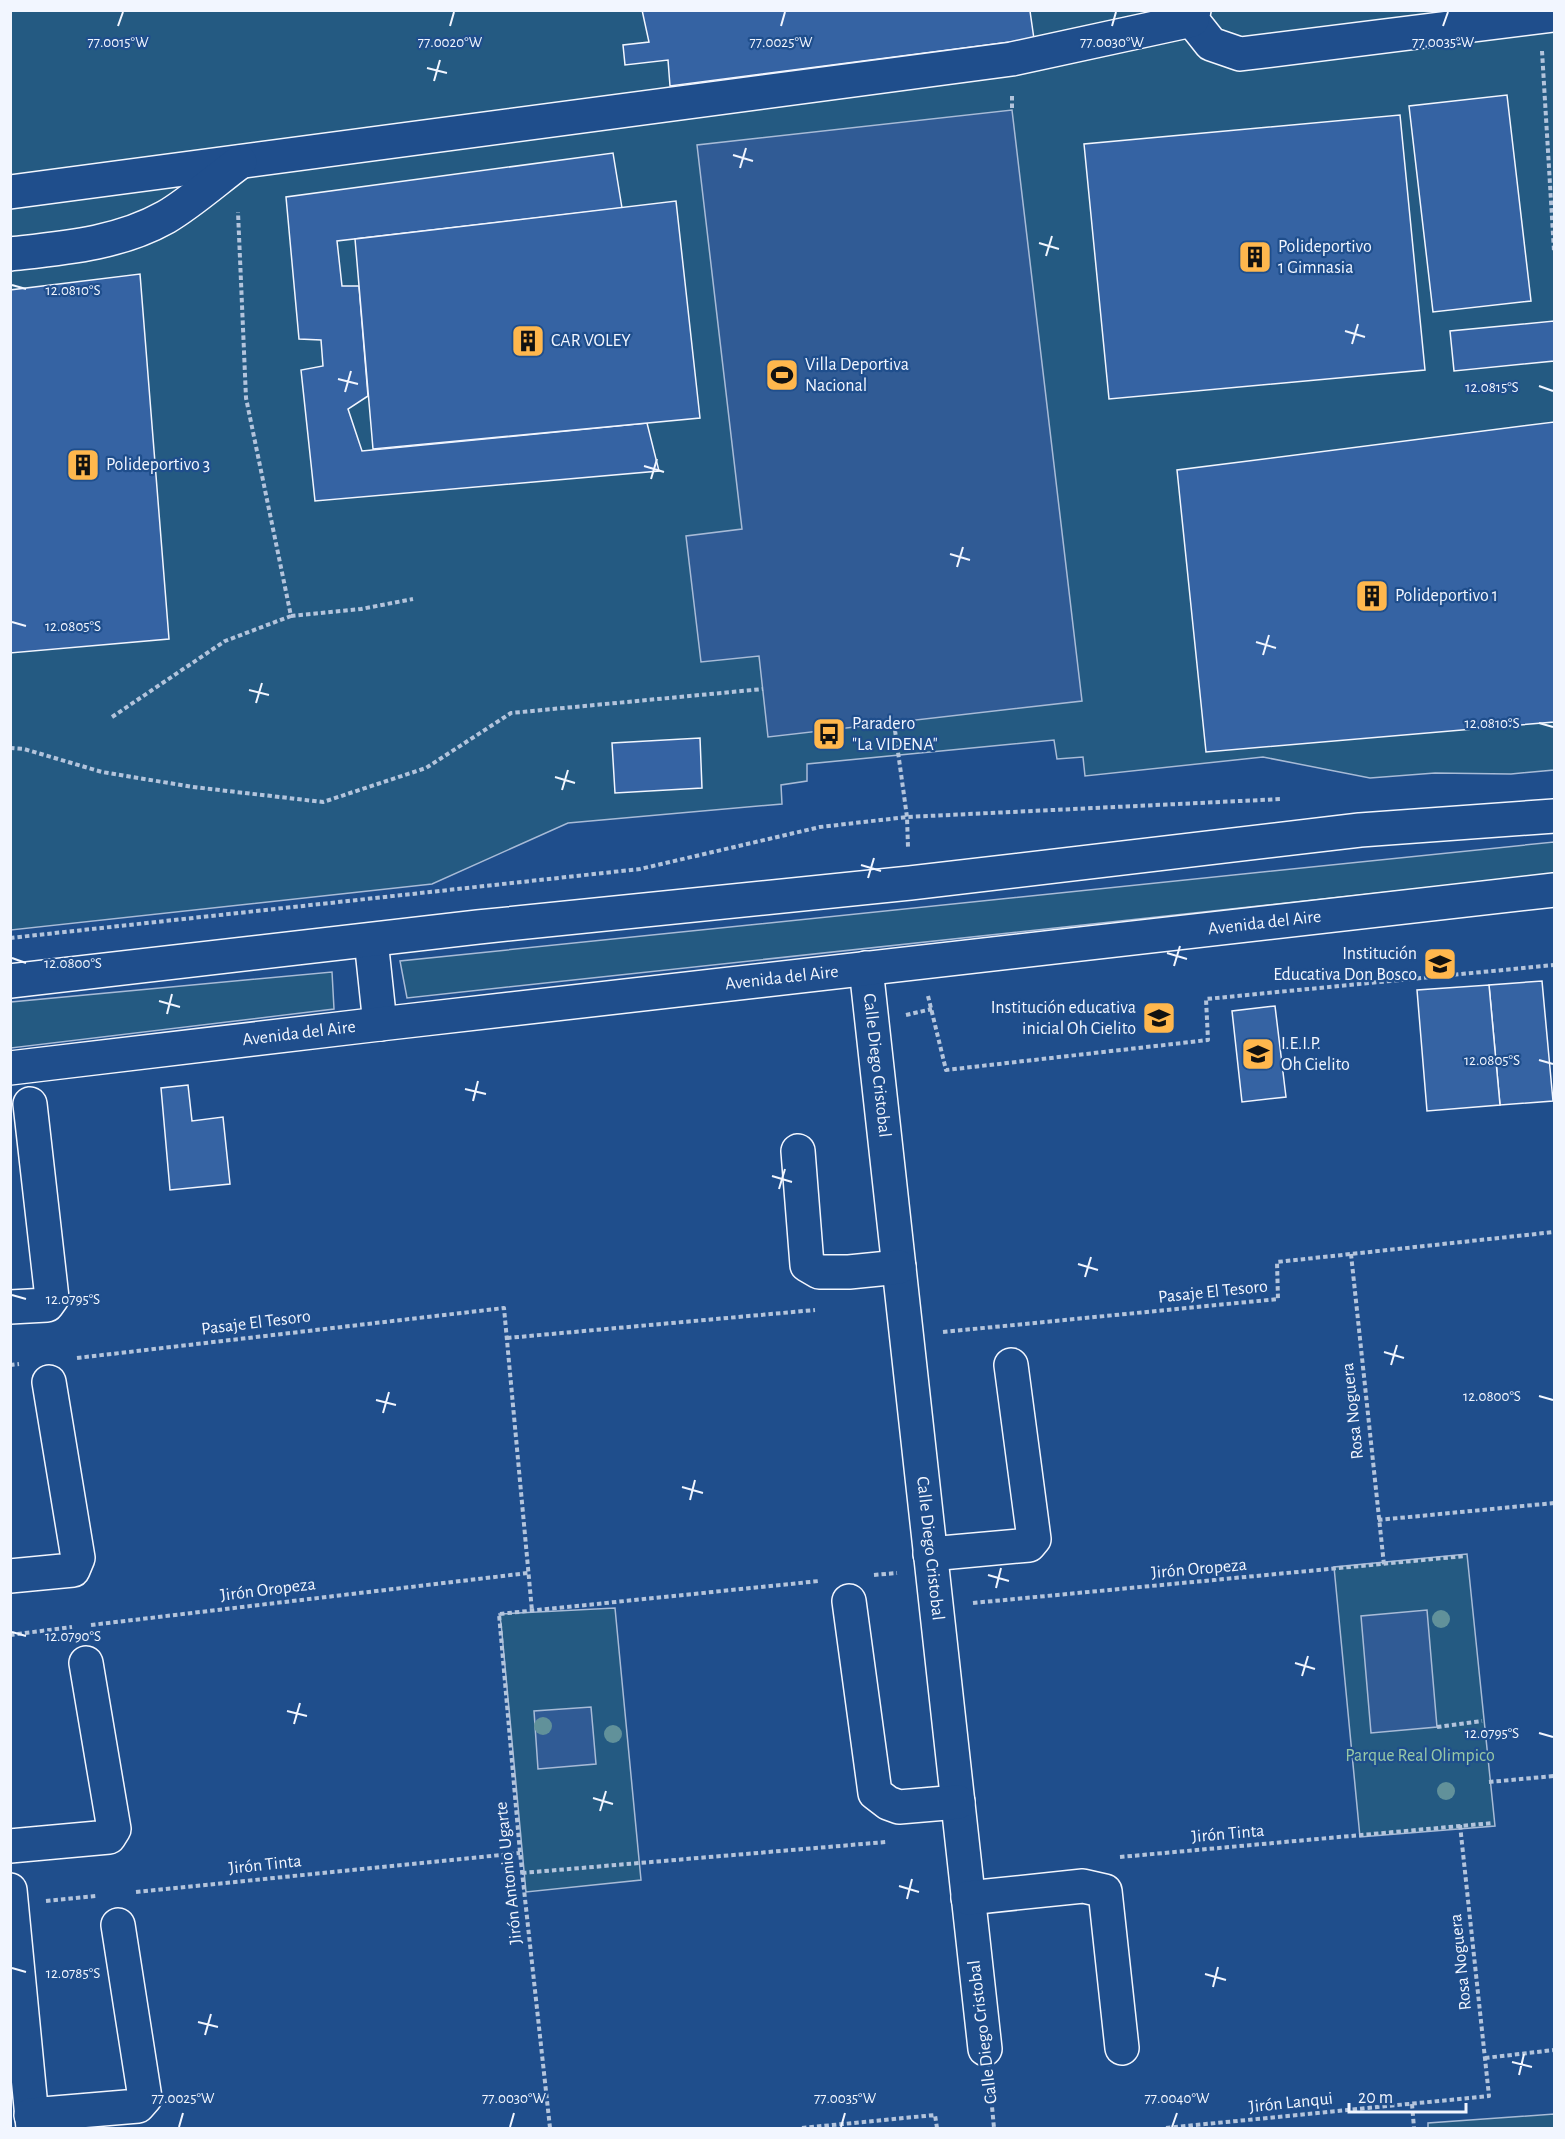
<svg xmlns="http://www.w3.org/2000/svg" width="1565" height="2139" viewBox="0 0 1565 2139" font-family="'Alegreya Sans',sans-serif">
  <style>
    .green { fill: #245a82; stroke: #a8bbd7; stroke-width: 1.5 }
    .parking { fill: #305b95; stroke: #a8bbd7; stroke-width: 1.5 }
    .building { fill: #3563a3; stroke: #f2f6ff; stroke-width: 1.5 }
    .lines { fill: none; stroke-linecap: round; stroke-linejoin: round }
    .minor-casing { stroke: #f2f6ff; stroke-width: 36 }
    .major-casing { stroke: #f2f6ff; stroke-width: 36 }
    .path { stroke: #b3c4dc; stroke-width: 4; stroke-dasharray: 4.5 3; stroke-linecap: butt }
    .minor { stroke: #1f4e8c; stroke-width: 33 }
    .major { stroke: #1f4e8c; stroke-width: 33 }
    .tree { fill: #61919a }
    .ticks { fill: none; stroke: #f2f6ff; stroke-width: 2 }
    .labels { text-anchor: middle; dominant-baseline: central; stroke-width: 4.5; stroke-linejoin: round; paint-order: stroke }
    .poi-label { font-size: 18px; fill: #f2f6ff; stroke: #1f4e8c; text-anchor: start }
    .street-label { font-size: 18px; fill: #f2f6ff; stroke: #1f4e8c }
    .park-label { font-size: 18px; fill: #97c8a6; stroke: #1f4e8c }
    .ticks-label { font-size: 15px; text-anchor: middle; fill: #f2f6ff; stroke: #1f4e8c; stroke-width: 4.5; stroke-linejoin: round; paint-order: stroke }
  </style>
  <rect width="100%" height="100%" fill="#1f4e8c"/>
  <g class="green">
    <polygon points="10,11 1554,11 1554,770 1511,774 1435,773 1370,778 1263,757 1085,776 1083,757 1057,759 1054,740 807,764 807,781 781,785 782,804 568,823 432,884 11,930"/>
    <polygon points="1554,842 1554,874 407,998 400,961"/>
    <polygon points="332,972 334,1009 11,1048 11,1002"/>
    <polygon points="1467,1554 1495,1826 1360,1837 1334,1567"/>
    <polygon points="615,1608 641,1880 526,1892 501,1623 499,1614"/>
    <polygon points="1554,2114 1554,2128 1428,2128 1428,2123"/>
  </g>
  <g class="parking">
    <polygon points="1012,110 1082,701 768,737 759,656 701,662 693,595 686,536 742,529 697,145"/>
    <polygon points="1427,1610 1437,1727 1371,1733 1361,1616"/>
    <polygon points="591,1707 596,1764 538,1769 534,1711"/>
  </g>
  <g class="building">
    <polygon points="642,10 1035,10 1030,11 1034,39 670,86 668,60 625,65 623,45 649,42"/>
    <polygon points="1507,95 1531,301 1433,312 1409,106"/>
    <polygon points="1400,115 1425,370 1109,399 1084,144"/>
    <polygon points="613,153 622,208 337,241 342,286 359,286 368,396 348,409 362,451 647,423 659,471 315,501 301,370 323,366 321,340 299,339 286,197"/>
    <polygon points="676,201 700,418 373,449 355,239"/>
    <polygon points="140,274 169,639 10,653 10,290"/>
    <polygon points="1554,321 1554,361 1454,371 1450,331"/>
    <polygon points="1554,422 1554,722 1206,752 1177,470"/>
    <polygon points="700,738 702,788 615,793 612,743"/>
    <polygon points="1542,981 1553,1101 1500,1105 1489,985"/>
    <polygon points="1489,985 1500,1105 1427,1111 1417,990"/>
    <polygon points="1275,1006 1286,1097 1242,1102 1232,1011"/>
    <polygon points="188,1085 192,1121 223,1117 230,1184 170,1190 161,1088"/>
  </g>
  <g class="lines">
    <defs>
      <g id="minor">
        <polyline points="1194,10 1192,20 1211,44 1240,54 1554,15"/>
        <polyline points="10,192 1012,59 1192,20"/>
        <path d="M 10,254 C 64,248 118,244 166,217 C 190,203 217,179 240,162"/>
        <path id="s1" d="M 866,968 L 985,2049"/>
        <polyline points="798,1151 807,1265 819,1272 849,1272 899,1267"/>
        <polyline points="10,1307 47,1305 52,1298 30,1104"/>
        <polyline points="930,1554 1029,1545 1034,1539 1011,1365"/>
        <polyline points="10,1576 73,1570 78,1558 49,1382"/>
        <polyline points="849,1601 875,1793 888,1803 899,1807 958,1802"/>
        <polyline points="10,1846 109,1837 114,1829 86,1663"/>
        <polyline points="10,1890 33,2128"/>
        <polyline points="968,1898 1083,1886 1105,1891 1122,2048"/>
        <polyline points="31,2115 138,2106 145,2098 118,1925"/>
      </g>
      <g id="major">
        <polyline points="371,940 380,1024"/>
        <polyline points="10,981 478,927 910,883 1360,830 1554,816"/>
        <path id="s2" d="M 10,1068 L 380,1024 L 1554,890"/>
      </g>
    </defs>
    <use href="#minor" class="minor-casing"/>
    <use href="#major" class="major-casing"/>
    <g class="path">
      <polyline points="1542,51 1554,251"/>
      <polyline points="1012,96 1012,110"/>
      <polyline points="291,616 361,609 413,599"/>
      <polyline points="112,717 225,641 291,616 246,398 238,212"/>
      <polyline points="894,723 907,817 908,847"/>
      <polyline points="10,748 24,749 102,772 193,787 323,802 426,768 511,713 763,689"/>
      <polyline points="10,938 640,869 820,827 907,817 1282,799"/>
      <polyline points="928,996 946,1070 1208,1040 1206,999 1554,965"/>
      <polyline points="906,1015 932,1009"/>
      <polyline points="1351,1254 1384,1565"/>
      <polyline points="943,1332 1278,1299 1277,1262 1554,1232"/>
      <polyline points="507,1338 815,1310"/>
      <polyline points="77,1358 504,1308 532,1611"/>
      <polyline points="10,1365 19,1364"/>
      <polyline points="1378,1520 1554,1503"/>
      <polyline points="874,1575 897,1573"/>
      <polyline points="973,1603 1465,1556"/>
      <polyline points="91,1625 528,1573"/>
      <polyline points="10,1635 72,1627"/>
      <polyline points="1437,1727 1482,1721"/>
      <polyline points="1489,1782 1554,1776"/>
      <polyline points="1120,1857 1493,1823"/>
      <polyline points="522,1873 886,1842"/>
      <polyline points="136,1892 520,1853"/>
      <polyline points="46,1901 96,1896"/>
      <polyline points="1485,2058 1554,2050"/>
      <polyline points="990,2085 994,2128"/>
      <polyline points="1412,2104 1414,2128"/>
      <polyline points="550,2128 520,1853 499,1614 819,1581"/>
      <polyline points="802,2128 935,2115 937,2128"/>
      <polyline points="1166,2128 1489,2096 1460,1825"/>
    </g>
    <use href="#minor" class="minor"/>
    <use href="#major" class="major"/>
  </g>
  <g class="tree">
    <circle cx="1441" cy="1619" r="9"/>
    <circle cx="543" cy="1726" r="9"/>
    <circle cx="613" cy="1734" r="9"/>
    <circle cx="1446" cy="1791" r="9"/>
  </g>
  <path class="ticks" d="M 118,26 L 123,12M 450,26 L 454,12M 781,26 L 785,12M 1112,26 L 1116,12M 1443,26 L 1448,12M 427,68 L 447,73M 434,81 L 440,60M 733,155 L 753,161M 740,168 L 746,148M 1039,243 L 1059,249M 1046,256 L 1052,236M 12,285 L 26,289M 1345,331 L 1365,337M 1352,344 L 1358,324M 338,379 L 358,384M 1539,386 L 1553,391M 345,392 L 351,371M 644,466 L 664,472M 651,479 L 657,459M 950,554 L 970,560M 957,567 L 963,547M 12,622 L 26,626M 1256,642 L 1276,648M 1263,655 L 1269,635M 249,690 L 269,695M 256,703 L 262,683M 1539,723 L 1553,727M 555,777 L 575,783M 562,790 L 568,770M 861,865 L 881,871M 868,878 L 874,858M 1167,953 L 1187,959M 12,958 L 26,963M 1174,966 L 1180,946M 159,1001 L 180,1007M 167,1014 L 172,994M 1539,1060 L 1553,1064M 465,1089 L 486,1094M 473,1101 L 478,1081M 772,1176 L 792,1182M 779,1189 L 785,1169M 1078,1264 L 1098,1270M 1085,1277 L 1091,1257M 12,1295 L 26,1299M 1384,1352 L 1404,1358M 1391,1365 L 1397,1345M 1539,1396 L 1553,1400M 376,1400 L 396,1405M 383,1413 L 389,1392M 682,1487 L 703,1493M 690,1500 L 695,1480M 988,1575 L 1009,1581M 996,1588 L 1001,1568M 12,1632 L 26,1636M 1295,1663 L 1315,1669M 1302,1676 L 1308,1656M 287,1711 L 307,1716M 294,1724 L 300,1703M 1539,1733 L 1553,1737M 593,1798 L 613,1804M 600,1811 L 606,1791M 899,1886 L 919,1892M 907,1899 L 912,1879M 12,1968 L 26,1972M 1205,1974 L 1226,1980M 1213,1987 L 1218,1967M 198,2022 L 218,2027M 205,2035 L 211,2014M 1512,2062 L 1532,2067M 1519,2075 L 1524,2054M 179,2127 L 183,2113M 510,2127 L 514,2113M 841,2127 L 845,2113M 1172,2127 L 1177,2113"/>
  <defs>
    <symbol id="building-square" viewBox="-11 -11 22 22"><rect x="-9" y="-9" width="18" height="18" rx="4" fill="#ffb74d" stroke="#1f4e8c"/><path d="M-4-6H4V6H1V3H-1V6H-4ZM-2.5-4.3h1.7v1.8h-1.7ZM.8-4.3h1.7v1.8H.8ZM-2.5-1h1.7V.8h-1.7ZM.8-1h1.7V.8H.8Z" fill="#111"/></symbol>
    <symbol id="stadium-square" viewBox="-11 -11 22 22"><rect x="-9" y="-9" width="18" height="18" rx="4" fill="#ffb74d" stroke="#1f4e8c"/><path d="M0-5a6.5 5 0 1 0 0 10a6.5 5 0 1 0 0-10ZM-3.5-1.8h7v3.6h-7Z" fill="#111"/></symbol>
    <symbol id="bus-square" viewBox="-11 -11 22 22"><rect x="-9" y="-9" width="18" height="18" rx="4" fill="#ffb74d" stroke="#1f4e8c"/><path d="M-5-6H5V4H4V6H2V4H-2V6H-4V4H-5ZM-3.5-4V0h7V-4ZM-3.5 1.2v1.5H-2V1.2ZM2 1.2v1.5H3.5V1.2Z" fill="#111"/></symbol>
    <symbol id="school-square" viewBox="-11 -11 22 22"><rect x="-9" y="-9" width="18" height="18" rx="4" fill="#ffb74d" stroke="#1f4e8c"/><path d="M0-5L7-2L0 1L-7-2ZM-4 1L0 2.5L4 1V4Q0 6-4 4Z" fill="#111"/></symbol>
  </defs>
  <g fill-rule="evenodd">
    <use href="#building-square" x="1236" y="238" width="38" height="38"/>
    <use href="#building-square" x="509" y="322" width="38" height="38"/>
    <use href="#stadium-square" x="763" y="356" width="38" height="38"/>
    <use href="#building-square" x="64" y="446" width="38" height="38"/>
    <use href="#building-square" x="1353" y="577" width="38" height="38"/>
    <use href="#bus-square" x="810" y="715" width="38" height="38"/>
    <use href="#school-square" x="1421" y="945" width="38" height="38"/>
    <use href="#school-square" x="1140" y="999" width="38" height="38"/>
    <use href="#school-square" x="1239" y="1035" width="38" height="38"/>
  </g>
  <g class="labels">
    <g class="poi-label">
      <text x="1278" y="247">Polideportivo<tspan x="1278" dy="21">1 Gimnasia</tspan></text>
      <text x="551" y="341">CAR VOLEY</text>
      <text x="805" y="365">Villa Deportiva<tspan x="805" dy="21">Nacional</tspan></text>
      <text x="106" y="465">Polideportivo 3</text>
      <text x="1395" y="596">Polideportivo 1</text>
      <text x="852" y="724">Paradero<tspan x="852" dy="21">"La VIDENA"</tspan></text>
      <text x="1417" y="954" text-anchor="end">Institución<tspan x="1417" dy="21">Educativa Don Bosco</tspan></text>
      <text x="1136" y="1008" text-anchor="end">Institución educativa<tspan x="1136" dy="21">inicial Oh Cielito</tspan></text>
      <text x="1281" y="1044">I.E.I.P.<tspan x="1281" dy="21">Oh Cielito</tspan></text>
    </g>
    <g class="street-label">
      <text stroke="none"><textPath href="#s2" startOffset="1263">Avenida del Aire</textPath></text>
      <text stroke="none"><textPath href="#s2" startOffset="777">Avenida del Aire</textPath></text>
      <text stroke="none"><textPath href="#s2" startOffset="291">Avenida del Aire</textPath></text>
      <text stroke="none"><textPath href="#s1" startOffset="98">Calle Diego Cristobal</textPath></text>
      <text transform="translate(1213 1292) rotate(-6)">Pasaje El Tesoro</text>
      <text transform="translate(256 1323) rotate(-7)">Pasaje El Tesoro</text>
      <text transform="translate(1353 1411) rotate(-96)">Rosa Noguera</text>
      <text stroke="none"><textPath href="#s1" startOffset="584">Calle Diego Cristobal</textPath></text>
      <text transform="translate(1199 1569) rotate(-5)">Jirón Oropeza</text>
      <text transform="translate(268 1590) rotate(-7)">Jirón Oropeza</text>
      <text transform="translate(1228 1834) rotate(-5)">Jirón Tinta</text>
      <text transform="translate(265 1865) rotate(-6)">Jirón Tinta</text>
      <text transform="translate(509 1873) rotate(-96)">Jirón Antonio Ugarte</text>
      <text transform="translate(1461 1962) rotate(-96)">Rosa Noguera</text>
      <text transform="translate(983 2032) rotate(-97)">Calle Diego Cristobal</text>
      <text transform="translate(1291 2103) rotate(-6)">Jirón Lanqui</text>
    </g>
    <g class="park-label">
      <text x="1420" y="1756">Parque Real Olimpico</text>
    </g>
  </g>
  <g class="ticks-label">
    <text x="118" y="47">77.0015°W</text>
    <text x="450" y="47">77.0020°W</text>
    <text x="781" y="47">77.0025°W</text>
    <text x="1112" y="47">77.0030°W</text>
    <text x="1443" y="47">77.0035°W</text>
    <text x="73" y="295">12.0810°S</text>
    <text x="1492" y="392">12.0815°S</text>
    <text x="73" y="631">12.0805°S</text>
    <text x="1492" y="728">12.0810°S</text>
    <text x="73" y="968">12.0800°S</text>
    <text x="1492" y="1065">12.0805°S</text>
    <text x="73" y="1304">12.0795°S</text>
    <text x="1492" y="1401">12.0800°S</text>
    <text x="73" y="1641">12.0790°S</text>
    <text x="1492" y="1738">12.0795°S</text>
    <text x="73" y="1978">12.0785°S</text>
    <text x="183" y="2103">77.0025°W</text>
    <text x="514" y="2103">77.0030°W</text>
    <text x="845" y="2103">77.0035°W</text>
    <text x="1177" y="2103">77.0040°W</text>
  </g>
  <rect width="1565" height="2139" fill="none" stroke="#f2f6ff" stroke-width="24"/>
  <path d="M1349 2103v9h117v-9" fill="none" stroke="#f2f6ff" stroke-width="3"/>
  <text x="1358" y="2103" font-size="18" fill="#f2f6ff" stroke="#1f4e8c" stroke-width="4.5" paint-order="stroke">20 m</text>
</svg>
